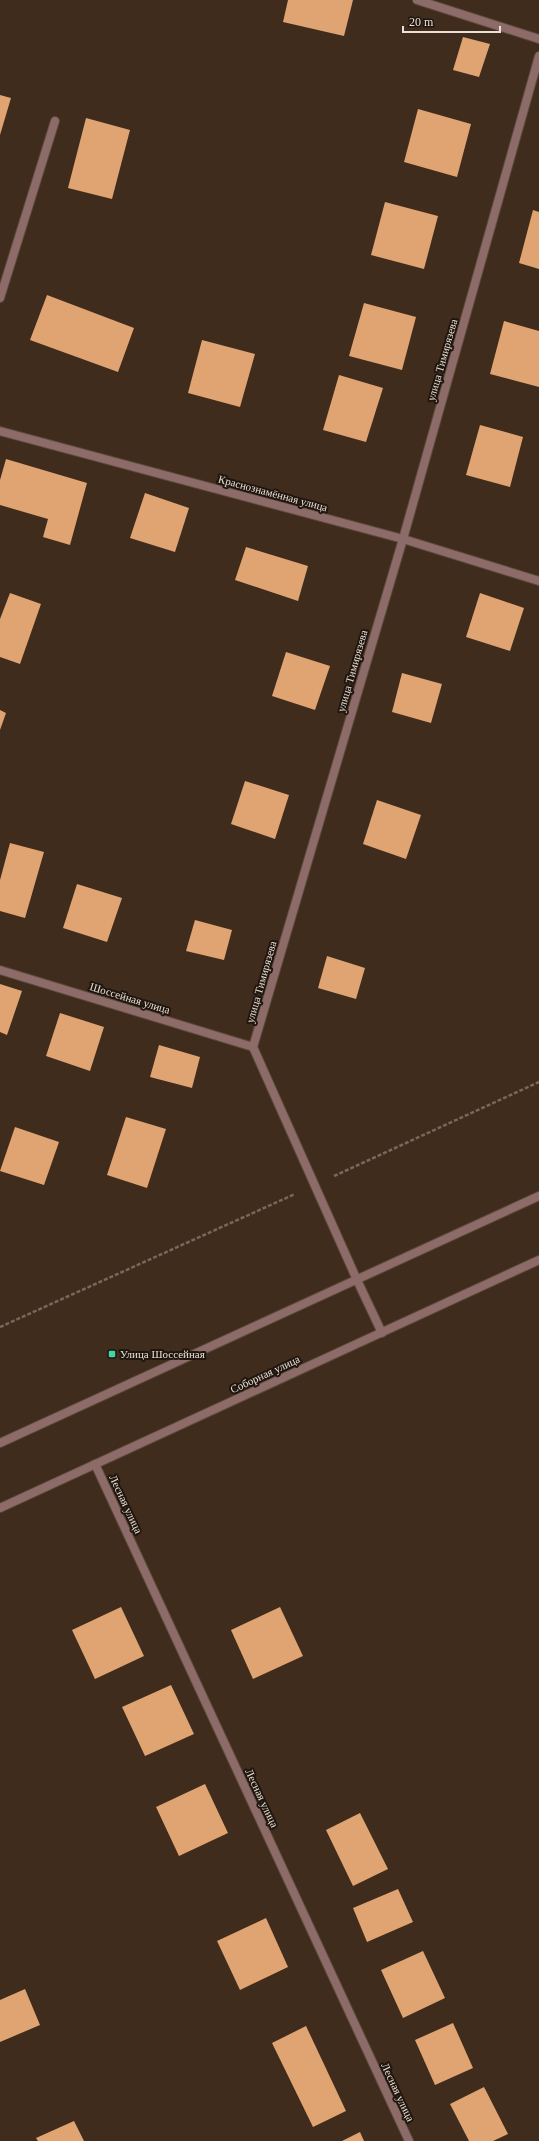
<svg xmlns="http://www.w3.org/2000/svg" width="539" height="2141" viewBox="0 0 539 2141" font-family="'Times New Roman',serif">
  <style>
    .building { fill: #e0a473 }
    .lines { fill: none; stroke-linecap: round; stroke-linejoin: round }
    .service-casing { stroke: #5b493a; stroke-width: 10 }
    .minor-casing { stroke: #5b493a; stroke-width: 10 }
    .tertiary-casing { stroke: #5b493a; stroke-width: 10 }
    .path { stroke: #79685a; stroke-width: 2.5; stroke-dasharray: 4 2; stroke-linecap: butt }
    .service { stroke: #8d6b68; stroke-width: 8 }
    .minor { stroke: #8d6b68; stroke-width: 8 }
    .tertiary { stroke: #8d6b68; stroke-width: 8 }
    .poi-dot { fill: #42d4a1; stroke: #1f160f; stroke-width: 1.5 }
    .labels { text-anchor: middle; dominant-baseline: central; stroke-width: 4; stroke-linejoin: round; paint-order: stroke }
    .street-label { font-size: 11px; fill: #ecdfd5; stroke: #1f160f }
    .poi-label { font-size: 11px; fill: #ecdfd5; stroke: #1f160f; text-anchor: start }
  </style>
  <rect width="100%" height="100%" fill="#3f2c1c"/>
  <g class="building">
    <polygon points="288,0 353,0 344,36 283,22"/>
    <polygon points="463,37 490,44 479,77 453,70"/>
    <polygon points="0,95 11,98 0,135"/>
    <polygon points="418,109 471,124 457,177 404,162"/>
    <polygon points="86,118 130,130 112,199 68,188"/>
    <polygon points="385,202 438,216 424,269 371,255"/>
    <polygon points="533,210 539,212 539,269 519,263"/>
    <polygon points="47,295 134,328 118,372 30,340"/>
    <polygon points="364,303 416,317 402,370 349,356"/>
    <polygon points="504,321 539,331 539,387 490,374"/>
    <polygon points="202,340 255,354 240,407 188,393"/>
    <polygon points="339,375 383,388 366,442 323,430"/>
    <polygon points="480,425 523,437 510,487 466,475"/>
    <polygon points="6,459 87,483 70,545 43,537 48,519 0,505 0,480"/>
    <polygon points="145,493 189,508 175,552 130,538"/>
    <polygon points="246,547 308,566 298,601 235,580"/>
    <polygon points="10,593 41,604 20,664 0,657 0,619"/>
    <polygon points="480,593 524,608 510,651 466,637"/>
    <polygon points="286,652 330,666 315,710 272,696"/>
    <polygon points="402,673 442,684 431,723 392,712"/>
    <polygon points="0,710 6,713 0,730"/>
    <polygon points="245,781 289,795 275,839 231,824"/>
    <polygon points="377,800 421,815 406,859 363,844"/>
    <polygon points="10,843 44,852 25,918 0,911 0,880"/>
    <polygon points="77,884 122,898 107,942 63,928"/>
    <polygon points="195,920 232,930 224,960 186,951"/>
    <polygon points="327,956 365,968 356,999 318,988"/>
    <polygon points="0,984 22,991 7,1035 0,1032"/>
    <polygon points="60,1013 104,1027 90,1071 46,1056"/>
    <polygon points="159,1045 200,1057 192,1088 150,1077"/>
    <polygon points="126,1117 166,1129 147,1188 107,1175"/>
    <polygon points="15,1127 59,1142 44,1185 0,1171"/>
    <polygon points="121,1607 144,1656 95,1679 72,1630"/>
    <polygon points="280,1607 303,1656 253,1679 231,1630"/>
    <polygon points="171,1685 194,1734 145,1756 122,1707"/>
    <polygon points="205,1784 228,1833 179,1856 156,1807"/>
    <polygon points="360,1813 388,1869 353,1886 326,1830"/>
    <polygon points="398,1889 413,1922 367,1942 353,1908"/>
    <polygon points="266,1918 288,1967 240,1990 217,1941"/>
    <polygon points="423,1951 445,1998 403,2018 381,1970"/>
    <polygon points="25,1989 40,2025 0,2042 0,2000"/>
    <polygon points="453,2023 473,2068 435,2085 415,2040"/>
    <polygon points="306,2026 346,2111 313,2127 272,2043"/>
    <polygon points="484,2087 508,2134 493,2141 469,2141 450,2104"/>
    <polygon points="74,2121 84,2141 38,2141 36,2138"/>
    <polygon points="360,2132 364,2141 342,2141"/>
  </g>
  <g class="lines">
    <defs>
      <g id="service">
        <polyline points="417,0 539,39"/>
        <polyline points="0,298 55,121"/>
        <polyline points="0,431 403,539 539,581"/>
        <polyline points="0,970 253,1047"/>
      </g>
      <g id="minor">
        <polyline points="382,1333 357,1280 253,1047 403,539 539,56"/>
        <polyline points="95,1464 409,2141"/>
      </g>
      <g id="tertiary">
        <polyline points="0,1443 539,1196"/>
        <polyline points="0,1508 539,1260"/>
      </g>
    </defs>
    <use href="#service" class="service-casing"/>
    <use href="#minor" class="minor-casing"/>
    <use href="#tertiary" class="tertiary-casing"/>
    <g class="path">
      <polyline points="334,1176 539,1082"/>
      <polyline points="0,1327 295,1194"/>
    </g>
    <use href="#service" class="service"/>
    <use href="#minor" class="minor"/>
    <use href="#tertiary" class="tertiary"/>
  </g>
  <rect class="poi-dot" x="108" y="1350" width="8" height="8" rx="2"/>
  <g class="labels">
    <g class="street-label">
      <text transform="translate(442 360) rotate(-74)">улица Тимирязева</text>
      <text transform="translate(273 493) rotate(15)">Краснознамённая улица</text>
      <text transform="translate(352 671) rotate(-74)">улица Тимирязева</text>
      <text transform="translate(261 982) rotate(-74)">улица Тимирязева</text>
      <text transform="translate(130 998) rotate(17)">Шоссейная улица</text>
      <text transform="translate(265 1374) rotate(-25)">Соборная улица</text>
      <text transform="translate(126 1504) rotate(65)">Лесная улица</text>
      <text transform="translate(262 1798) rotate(65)">Лесная улица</text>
      <text transform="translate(398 2092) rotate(65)">Лесная улица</text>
    </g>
    <g class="poi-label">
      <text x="120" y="1354">Улица Шоссейная</text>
    </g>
  </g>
  <path d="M403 26v6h97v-6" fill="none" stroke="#ecdfd5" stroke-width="2"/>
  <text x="409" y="26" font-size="12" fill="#ecdfd5" stroke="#1f160f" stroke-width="3" paint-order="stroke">20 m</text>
</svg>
